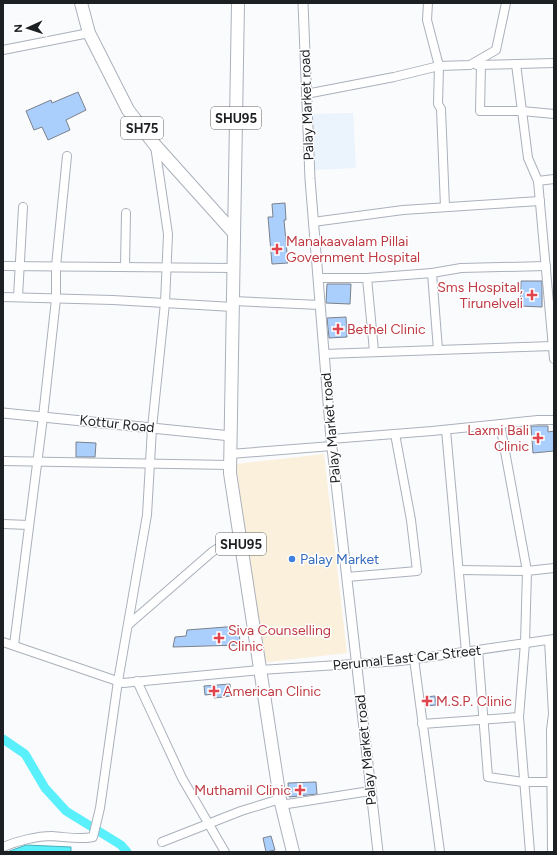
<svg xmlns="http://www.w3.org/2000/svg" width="557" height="855" viewBox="0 0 557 855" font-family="Figtree,sans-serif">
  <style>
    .commercial { fill: #fbf0db }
    .built { fill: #ebf3fd }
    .water { fill: #59effb; stroke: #47b1ba }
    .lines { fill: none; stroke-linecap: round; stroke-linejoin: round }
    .canal { stroke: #59effb; stroke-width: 9 }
    .building { fill: #abcffd; stroke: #7a818b }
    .minor-casing { stroke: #aab1bb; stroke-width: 10 }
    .tertiary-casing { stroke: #aab1bb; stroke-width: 11 }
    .primary-casing { stroke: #aab1bb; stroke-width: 14 }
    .minor { stroke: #fff; stroke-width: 8 }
    .tertiary { stroke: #fff; stroke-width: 9 }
    .primary { stroke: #fff; stroke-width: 12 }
    .health-dot { fill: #e0444e; stroke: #fff; stroke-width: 1.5 }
    .shop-dot { fill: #3f7fe0; stroke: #fff; stroke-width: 1.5 }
    .labels { text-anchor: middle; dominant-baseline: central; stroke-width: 3; stroke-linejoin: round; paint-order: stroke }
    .shield { fill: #fff; stroke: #616365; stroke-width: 1 }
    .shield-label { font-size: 13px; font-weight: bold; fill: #1d2023 }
    .street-label { font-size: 14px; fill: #1d2023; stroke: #fff }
    .health-label { font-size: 14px; fill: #be3a42; stroke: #fff; text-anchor: start }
    .shop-label { font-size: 14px; fill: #366cbe; stroke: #fff; text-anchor: start }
  </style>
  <rect width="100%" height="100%" fill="#fafbfd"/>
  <polygon class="commercial" points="324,454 347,653 260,663 236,464"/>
  <polygon class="built" points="353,113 356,168 314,170 312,114"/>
  <polygon class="water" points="26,845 71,847 71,852 7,852"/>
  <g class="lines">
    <polyline class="canal" points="3,739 25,754 45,788 66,811 121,845 127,852"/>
  </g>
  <g class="building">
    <polygon points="78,92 86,110 66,120 70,130 48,140 42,127 34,130 26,111 51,100 52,103"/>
    <polygon points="285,203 286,220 284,220 288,263 272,264 268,217 273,217 272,204"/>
    <polygon points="521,281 542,281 542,307 520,306"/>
    <polygon points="327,284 351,284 350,304 326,303"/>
    <polygon points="346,317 347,337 329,338 327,318"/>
    <polygon points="531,426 548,426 548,432 554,431 554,451 533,453"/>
    <polygon points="76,442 96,443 95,457 76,457"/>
    <polygon points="239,626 240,645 173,647 175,637 186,636 187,630"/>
    <polygon points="230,684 231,696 214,698 214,694 205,695 204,686"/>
    <polygon points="435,696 436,705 426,706 425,697"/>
    <polygon points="316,782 317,794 289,797 288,783"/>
    <polygon points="271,836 275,850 266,852 263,838"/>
  </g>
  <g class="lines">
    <defs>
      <g id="minor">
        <polyline points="428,3 427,20 439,66 470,65 496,50 506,3"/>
        <polyline points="3,50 89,33"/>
        <polyline points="516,64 528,158 538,181 554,359"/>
        <polyline points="477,65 554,63"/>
        <polyline points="481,65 480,111 522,111 554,114"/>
        <polyline points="306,94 394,77 439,66 438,104 441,109 445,207"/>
        <polyline points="538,181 554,179"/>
        <polyline points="313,222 403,210 540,201"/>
        <polyline points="3,266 234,268"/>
        <polyline points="125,266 126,213"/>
        <polyline points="432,273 461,268 546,266"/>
        <polyline points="318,278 367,278"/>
        <polyline points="3,297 113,300 233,307"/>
        <polyline points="18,297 23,207"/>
        <polyline points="233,301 320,305"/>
        <polyline points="374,351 367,278 432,273 438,350 554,346"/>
        <polyline points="324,354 438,350"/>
        <polyline points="446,430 466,652"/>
        <polyline points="331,439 432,431 538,420 554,420"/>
        <polyline points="230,454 332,446"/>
        <polyline points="3,461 230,465"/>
        <polyline points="3,524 29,525"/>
        <polyline points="459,570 527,571 500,424"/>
        <polyline points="347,577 417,571 411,520 395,434"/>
        <polyline points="128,625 212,552 239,535"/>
        <polyline points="549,640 553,714 551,730 552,852"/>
        <polyline points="3,642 123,683 260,670 401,661 554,639"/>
        <polyline points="14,645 43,417 56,299 56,266 67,156"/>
        <polyline points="478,650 488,777 523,782 554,782"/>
        <polyline points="414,659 440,852"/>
        <polyline points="137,681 182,778 225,852"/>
        <polyline points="422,724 519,717"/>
        <polyline points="281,805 370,791"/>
        <polyline points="162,842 241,811 280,799"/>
        <path d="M 3,847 C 17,841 37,836 52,836 C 67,837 79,840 93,837 L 100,808 L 118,681 L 147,515 L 152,428 L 165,303 L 168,234 L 155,146"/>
        <polyline points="530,852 519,717 525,643 527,571 554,568"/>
      </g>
      <g id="tertiary">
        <polyline points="303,3 310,179 331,439 378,852"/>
        <polyline points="3,413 231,436"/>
      </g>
      <g id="primary">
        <polyline points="81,3 89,33 128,110 155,145 234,233"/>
        <polyline points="238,3 230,473 280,799 293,852"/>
      </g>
    </defs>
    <use href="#minor" class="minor-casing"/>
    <use href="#tertiary" class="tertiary-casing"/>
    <use href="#primary" class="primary-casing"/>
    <use href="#minor" class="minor"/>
    <use href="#tertiary" class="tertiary"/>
    <use href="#primary" class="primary"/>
  </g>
  <g class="health-dot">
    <path d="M275 243h4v4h4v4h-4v4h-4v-4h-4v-4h4z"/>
    <path d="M530 289h4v4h4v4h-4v4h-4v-4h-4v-4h4z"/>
    <path d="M336 323h4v4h4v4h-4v4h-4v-4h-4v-4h4z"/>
    <path d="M536 432h4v4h4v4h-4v4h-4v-4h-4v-4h4z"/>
    <path d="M217 632h4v4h4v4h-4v4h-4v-4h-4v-4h4z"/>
    <path d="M212 685h4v4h4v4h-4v4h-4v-4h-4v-4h4z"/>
    <path d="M425 695h4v4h4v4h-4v4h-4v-4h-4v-4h4z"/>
    <path d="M298 784h4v4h4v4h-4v4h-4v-4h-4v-4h4z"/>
  </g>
  <circle class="shop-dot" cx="292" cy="559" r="4"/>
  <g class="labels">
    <g class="shield">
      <rect x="211" y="107" width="50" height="22" rx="3"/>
      <rect x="121" y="117" width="42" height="22" rx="3"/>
      <rect x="216" y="533" width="50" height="22" rx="3"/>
    </g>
    <g class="shield-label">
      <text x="236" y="118">SHU95</text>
      <text x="142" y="128">SH75</text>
      <text x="241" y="544">SHU95</text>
    </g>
    <g class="street-label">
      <text transform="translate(307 105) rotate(-92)">Palay Market road</text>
      <text transform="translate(117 424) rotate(6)">Kottur Road</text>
      <text transform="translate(331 428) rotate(-95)">Palay Market road</text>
      <text transform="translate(407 658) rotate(-6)">Perumal East Car Street</text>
      <text transform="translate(366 750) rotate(-96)">Palay Market road</text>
    </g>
    <g class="health-label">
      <text x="286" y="241">Manakaavalam Pillai<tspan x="286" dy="16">Government Hospital</tspan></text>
      <text x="523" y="287" text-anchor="end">Sms Hospital,<tspan x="523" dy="16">Tirunelveli</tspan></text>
      <text x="347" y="329">Bethel Clinic</text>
      <text x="529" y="430" text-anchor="end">Laxmi Bali<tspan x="529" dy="16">Clinic</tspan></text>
      <text x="228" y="630">Siva Counselling<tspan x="228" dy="16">Clinic</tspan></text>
      <text x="223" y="691">American Clinic</text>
      <text x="436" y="701">M.S.P. Clinic</text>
      <text x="291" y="790" text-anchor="end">Muthamil Clinic</text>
    </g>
    <g class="shop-label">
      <text x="300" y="559">Palay Market</text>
    </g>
  </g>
  <rect width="557" height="855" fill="none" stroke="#1d2023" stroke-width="8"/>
  <g transform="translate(28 28) rotate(267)" stroke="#ffffff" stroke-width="3" paint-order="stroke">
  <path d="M0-3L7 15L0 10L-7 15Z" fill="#1d2023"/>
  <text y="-6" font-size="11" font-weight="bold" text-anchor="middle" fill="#1d2023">N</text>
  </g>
</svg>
